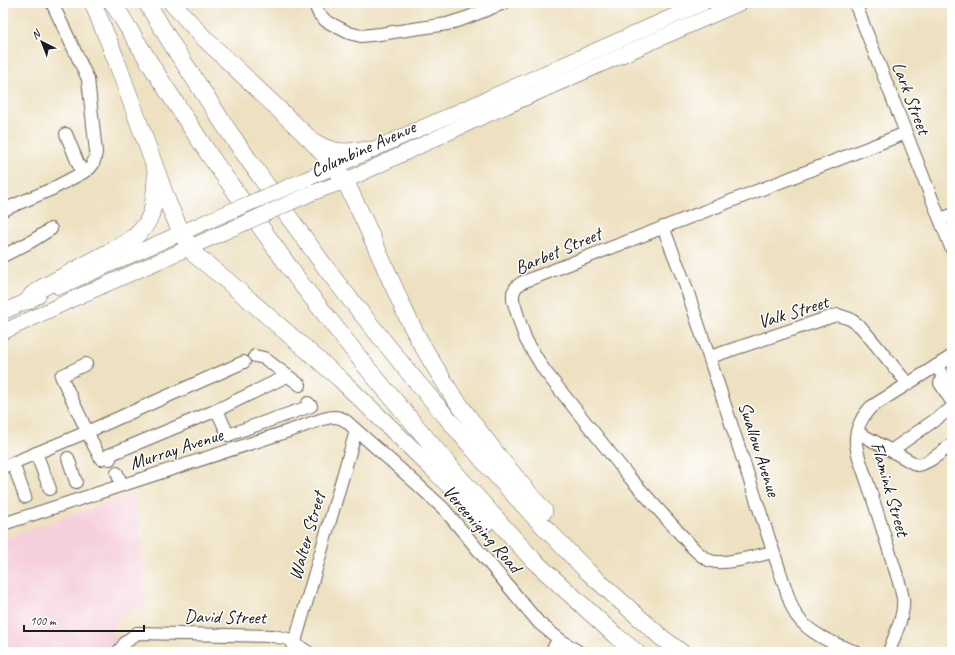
<svg xmlns="http://www.w3.org/2000/svg" width="955" height="655" viewBox="0 0 955 655" font-family="Caveat,sans-serif">
  <style>
    .built { fill: #f5cfdb }
    .lines { fill: none; stroke-linecap: round; stroke-linejoin: round }
    .minor-casing { stroke: #666156; stroke-width: 14 }
    .major-casing { stroke: #666156; stroke-width: 16 }
    .highway-casing { stroke: #666156; stroke-width: 18 }
    .minor { stroke: #fff; stroke-width: 12 }
    .major { stroke: #fff; stroke-width: 15 }
    .highway { stroke: #fff; stroke-width: 17 }
    .major-bridge-casing { stroke: #666156; stroke-width: 16; stroke-linecap: butt }
    .major-bridge { stroke: #fff; stroke-width: 15 }
    .labels { text-anchor: middle; dominant-baseline: central; stroke-width: 3; stroke-linejoin: round; paint-order: stroke }
    .street-label { font-size: 19px; fill: #1c1c1c; stroke: #fff }
  </style>
  <rect width="100%" height="100%" fill="#fff"/>
  <filter id="ink" filterUnits="userSpaceOnUse"><feTurbulence type="fractalNoise" baseFrequency=".025" numOctaves="2"/><feDisplacementMap in="SourceGraphic" scale="8" xChannelSelector="R" yChannelSelector="G"/><feConvolveMatrix kernelMatrix="1 2 1 2 8 2 1 2 1" color-interpolation-filters="sRGB"/></filter>
  <filter id="wash" filterUnits="userSpaceOnUse"><feTurbulence type="fractalNoise" baseFrequency=".012" numOctaves="4" result="noise"/><feDisplacementMap in="SourceGraphic" scale="16" xChannelSelector="R" yChannelSelector="G"/><feGaussianBlur stdDeviation="0.9" result="paint"/><feColorMatrix in="noise" values="0 0 0 0 0 0 0 0 0 0 0 0 0 0 0 0 0 1.4 0 .05"/><feComposite in="paint" operator="in"/></filter>
  <g filter="url(#wash)">
    <rect width="100%" height="100%" fill="#eee1c1"/>
    <polygon class="built" points="134,493 142,550 146,607 134,608 128,610 121,616 110,631 131,647 139,650 150,649 150,652 3,652 3,539"/>
  </g>
  <g filter="url(#ink)">
    <g class="lines">
      <defs>
        <g id="minor">
          <polyline points="317,3 316,7 319,14 326,21 349,33 361,36 380,34 447,24 466,18 504,3"/>
          <polyline points="855,3 952,250"/>
          <polyline points="66,134 82,173"/>
          <polyline points="3,210 52,189 82,173 90,168 93,164 95,158 96,152 88,79 52,3"/>
          <polyline points="940,219 952,215"/>
          <path d="M 663,227 L 684,281 L 783,581 C 787,592 790,605 796,615 C 810,635 835,644 856,652"/>
          <polyline points="3,256 32,241 51,229"/>
          <polyline points="255,356 264,358 300,385"/>
          <polyline points="710,357 833,316 838,315 850,319 861,327 908,384"/>
          <polyline points="86,364 61,376 94,446 101,459 109,455 110,459"/>
          <polyline points="936,366 952,389"/>
          <polyline points="940,383 952,402"/>
          <polyline points="217,410 228,435 311,406 308,403"/>
          <path d="M 857,432 L 917,465 C 929,464 942,451 952,444"/>
          <polyline points="892,450 952,408"/>
          <polyline points="36,453 50,489"/>
          <polyline points="109,455 217,410 287,376"/>
          <polyline points="68,458 76,482"/>
          <polyline points="13,463 25,497"/>
          <polyline points="3,467 87,432 244,362"/>
          <polyline points="117,473 122,485"/>
          <path d="M 3,524 L 298,428 C 307,425 324,417 334,417 C 339,417 342,418 346,421 L 417,484 L 444,509 L 539,623 L 559,639 L 579,652"/>
          <path d="M 773,552 C 759,555 724,566 711,561 C 704,559 698,553 693,548 L 630,478 L 544,370 L 526,340 L 521,326 L 513,300 L 513,293 L 515,289 L 517,286 L 523,282 L 906,133"/>
          <polyline points="118,652 126,642 137,633 273,636 288,639 308,652"/>
          <polyline points="292,652 356,431"/>
          <polyline points="551,652 559,639"/>
          <path d="M 889,652 C 894,636 905,616 903,599 C 901,586 896,573 892,560 C 884,534 876,508 867,481 C 863,469 857,456 856,443 C 855,430 862,416 871,407 L 952,356"/>
        </g>
        <g id="major">
          <polyline points="302,181 703,3"/>
          <polyline points="312,193 345,181 475,120 740,3"/>
          <polyline points="59,287 208,221"/>
          <polyline points="3,312 38,296"/>
          <polyline points="3,332 73,299 220,234"/>
        </g>
        <g id="highway">
          <polyline points="93,3 115,57 168,203 181,232 195,255 224,278 315,357 340,379 436,472 486,523"/>
          <polyline points="113,3 156,73 210,156 267,236 299,281 368,369 458,476 533,560 616,636 636,652"/>
          <polyline points="147,3 173,46 227,129 288,216 334,279 410,374 487,465 529,511 587,571 662,638 681,652"/>
          <polyline points="172,3 204,38 311,140 334,166 345,181 364,220 405,312 418,338 432,362 451,393 475,426 502,461 544,511"/>
          <path d="M 316,143 C 336,155 348,152 370,150"/>
          <path d="M 28,301 L 32,295 L 40,289 L 126,243 C 154,225 154,207 156,177"/>
        </g>
      </defs>
      <use href="#minor" class="minor-casing"/>
      <use href="#major" class="major-casing"/>
      <use href="#highway" class="highway-casing"/>
      <use href="#minor" class="minor"/>
      <use href="#major" class="major"/>
      <use href="#highway" class="highway"/>
      <defs>
        <g id="major-bridge">
          <polyline points="208,221 302,181"/>
          <polyline points="220,234 312,193"/>
        </g>
      </defs>
      <use href="#major-bridge" class="major-bridge-casing"/>
      <use href="#major-bridge" class="major-bridge"/>
    </g>
  </g>
  <g class="labels">
    <g class="street-label">
      <text transform="translate(911 98) rotate(69)">Lark Street</text>
      <text transform="translate(363 149) rotate(-24)">Columbine Avenue</text>
      <text transform="translate(558 251) rotate(-23)">Barbet Street</text>
      <text transform="translate(793 312) rotate(-17)">Valk Street</text>
      <text transform="translate(176 449) rotate(-18)">Murray Avenue</text>
      <text transform="translate(759 449) rotate(72)">Swallow Avenue</text>
      <text transform="translate(890 489) rotate(74)">Flamink Street</text>
      <text transform="translate(482 529) rotate(49)">Vereeniging Road</text>
      <text transform="translate(307 536) rotate(-74)">Walter Street</text>
      <text transform="translate(225 617) rotate(1)">David Street</text>
    </g>
  </g>
  <rect width="955" height="655" fill="none" stroke="#fff" stroke-width="16"/>
  <g transform="translate(42 42) rotate(318)" stroke="#ffffff" stroke-width="3" paint-order="stroke">
  <path d="M0-3L7 15L0 10L-7 15Z" fill="#1c1c1c"/>
  <text y="-6" font-size="11" font-weight="bold" text-anchor="middle" fill="#1c1c1c">N</text>
  </g>
  <path d="M24 625v6h120v-6" fill="none" stroke="#1c1c1c" stroke-width="2"/>
  <text x="30" y="625" font-size="12" fill="#1c1c1c" stroke="#ffffff" stroke-width="3" paint-order="stroke">100 m</text>
</svg>
